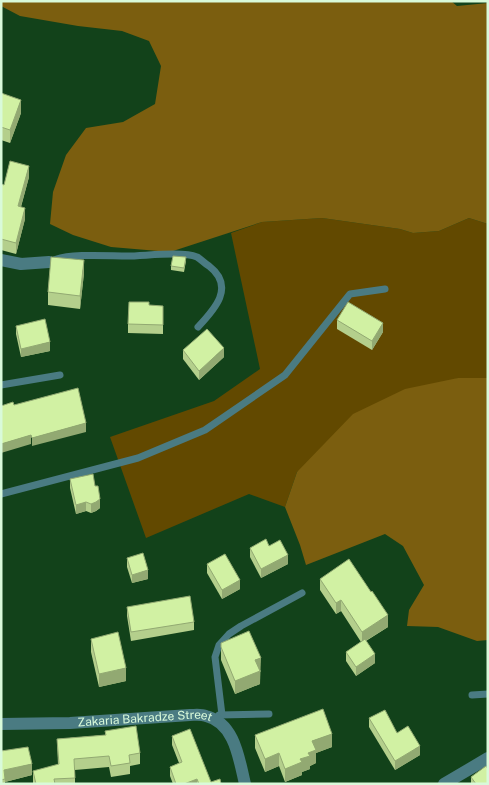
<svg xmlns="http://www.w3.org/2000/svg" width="489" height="785" viewBox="0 0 489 785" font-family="'Public Sans',sans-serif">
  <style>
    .green { fill: #624900 }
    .forest { fill: #7b5e0f }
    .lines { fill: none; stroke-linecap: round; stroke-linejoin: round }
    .service { stroke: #4a7b82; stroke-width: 7 }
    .minor { stroke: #4a7b82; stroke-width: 12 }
    .wall { fill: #b4cf8c }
    .shaded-wall { fill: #92a972 }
    .building { fill: #d1f1a3; stroke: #92a972 }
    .labels { text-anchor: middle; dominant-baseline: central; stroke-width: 5; stroke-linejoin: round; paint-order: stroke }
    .street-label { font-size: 12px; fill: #d9fada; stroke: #0a250e }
  </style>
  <rect width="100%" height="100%" fill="#12421a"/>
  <polygon class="green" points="322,218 400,229 413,233 439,231 469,218 488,224 488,378 458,378 297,472 285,507 249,494 146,538 110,437 214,401 260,369 231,233 262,222"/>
  <g class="forest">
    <polygon points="1,1 451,1 457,6 488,3 488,224 469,218 439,231 413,233 400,229 322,218 262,222 170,252 111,247 73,235 50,224 53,192 66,155 86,128 123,122 155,104 161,66 149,41 122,31 78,26 20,16 1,6"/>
    <polygon points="458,378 488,378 488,640 477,641 438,627 407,626 409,610 424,585 403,546 385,534 306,565 300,545 285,507 297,472 353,414 405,389"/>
  </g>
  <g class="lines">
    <g class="service">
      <path d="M 54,260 C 71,253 109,256 127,256 C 145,256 182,251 197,257 C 201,259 205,264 209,266 C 236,287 214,310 198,327"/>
      <polyline points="1,385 60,375"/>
      <polyline points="1,494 138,458 205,430 285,375 350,294 385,289"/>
      <polyline points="472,695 488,694"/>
      <polyline points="219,715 269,714"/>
      <polyline points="222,715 215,657 219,645 229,634 241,626 302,593"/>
    </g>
    <g class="minor">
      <polyline points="1,260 21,264 49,262"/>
      <path id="s1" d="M 1,724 L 70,723 L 190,715 C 195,715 201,714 206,716 C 235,723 239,759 245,784"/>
      <polyline points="444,784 488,758"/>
    </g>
  </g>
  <g class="wall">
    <polygon points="1,93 21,113 10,143 1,140"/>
    <polygon points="29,177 21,207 25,219 16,254 1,250 1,184 4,185"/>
    <polygon points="186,261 184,272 171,270 171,266"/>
    <polygon points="84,273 80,309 48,305 48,292"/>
    <polygon points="163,306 163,334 128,333 128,324"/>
    <polygon points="337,320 383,332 372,350 337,329"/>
    <polygon points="16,326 50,351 21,357 16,334"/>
    <polygon points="183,350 224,357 199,380 183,359"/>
    <polygon points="70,479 100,508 96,511 91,513 86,511 76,514 70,488"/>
    <polygon points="269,546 288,564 261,578 250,557 250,548"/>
    <polygon points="127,558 148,579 132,583 127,567"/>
    <polygon points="207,564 240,589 222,599 207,573"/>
    <polygon points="320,579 388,627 366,641 375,663 356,676 346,661 346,652 361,642 341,611 336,614 320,590"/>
    <polygon points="127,607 194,622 194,630 131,641 127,616"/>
    <polygon points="91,639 126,681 99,687 91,652"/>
    <polygon points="221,643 261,671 260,672 260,684 235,694 221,660"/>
    <polygon points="369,718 397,733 420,755 395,770 369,727"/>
    <polygon points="105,731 140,753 140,764 130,766 130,774 111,777 109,767 75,770 75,784 33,784 33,771 58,765 57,739 105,735"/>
    <polygon points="255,735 332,747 316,753 316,763 310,766 310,769 302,772 302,775 285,782 279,766 265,772 255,748"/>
    <polygon points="172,736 211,782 221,784 173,784 170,776 170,767 179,763 172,745"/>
    <polygon points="1,751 32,775 5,782 5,784 1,784"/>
    <polygon points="471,777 488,784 471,784"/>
  </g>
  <g class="shaded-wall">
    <polygon points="21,100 21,113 10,143 10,130"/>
    <polygon points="29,166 29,177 18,217 18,206"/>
    <polygon points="25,208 25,219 16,254 16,243"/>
    <polygon points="84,260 84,273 80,309 80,296"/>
    <polygon points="383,323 383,332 372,350 372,341"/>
    <polygon points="50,342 50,351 21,357 21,349"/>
    <polygon points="224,348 224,357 199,380 199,371"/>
    <polygon points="86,423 86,432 32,446 32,438"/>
    <polygon points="31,435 31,444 1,453 1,444"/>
    <polygon points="100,499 100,508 96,511 91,513 91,504"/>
    <polygon points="86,502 86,511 76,514 76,505"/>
    <polygon points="288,555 288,564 261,578 261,569"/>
    <polygon points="148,570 148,579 132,583 132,575"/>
    <polygon points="240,580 240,589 222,599 222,590"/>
    <polygon points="341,600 341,611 336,614 336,603"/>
    <polygon points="388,615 388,627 362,643 362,632"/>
    <polygon points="375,654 375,663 356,676 356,667"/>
    <polygon points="261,658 260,684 235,694 235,681 255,660"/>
    <polygon points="126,668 126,681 99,687 99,674"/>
    <polygon points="332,734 332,747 316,753 316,763 310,766 310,769 302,772 302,775 285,782 285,769 308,753 312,741"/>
    <polygon points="420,746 420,755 395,770 395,761"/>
    <polygon points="279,753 279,766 265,772 265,759"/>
    <polygon points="32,764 32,775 5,782 4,770"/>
    <polygon points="197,779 197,784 184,784"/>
  </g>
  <g class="building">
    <polygon points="1,93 21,100 10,130 1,127"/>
    <polygon points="10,161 29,166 18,206 25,208 16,243 1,239 1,184 4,185"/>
    <polygon points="173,256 186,257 184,268 171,266"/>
    <polygon points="51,257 84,260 80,296 48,292"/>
    <polygon points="129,302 149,302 149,305 163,306 163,325 128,324"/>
    <polygon points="348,302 383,323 372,341 337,320"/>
    <polygon points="45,319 50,342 21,349 16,326"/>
    <polygon points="207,329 224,348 199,371 183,350"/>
    <polygon points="78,388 86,423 32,438 31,435 1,444 1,406 13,402 14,405"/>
    <polygon points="93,474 95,486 98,486 100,499 96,502 91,504 86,502 76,505 70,479"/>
    <polygon points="266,539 269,546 280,540 288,555 261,569 250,548"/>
    <polygon points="143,553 148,570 132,575 127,558"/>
    <polygon points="225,554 240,580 222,590 207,564"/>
    <polygon points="349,559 371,592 372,591 388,615 362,632 341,600 336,603 320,579"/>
    <polygon points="190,596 194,622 131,632 127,607"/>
    <polygon points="249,631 261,658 255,660 260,671 235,681 221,647 221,643"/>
    <polygon points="118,632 126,668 99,674 91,639"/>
    <polygon points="365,639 375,654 356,667 346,652"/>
    <polygon points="323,709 332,734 312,741 316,750 308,753 310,756 300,759 302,762 285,769 279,753 265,759 255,735"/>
    <polygon points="385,710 397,733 408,726 420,746 395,761 369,718"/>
    <polygon points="136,726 140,753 129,755 130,763 111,766 109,756 74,759 75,778 54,779 55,784 36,784 33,771 59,764 57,739 106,735 105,731"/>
    <polygon points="190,729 211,782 220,779 221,784 199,784 197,779 184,784 176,784 170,767 182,762 172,736"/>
    <polygon points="28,747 32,764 4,770 5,779 1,780 1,751"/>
    <polygon points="486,766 488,769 488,784 476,784 471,777"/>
  </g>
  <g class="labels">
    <g class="street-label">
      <text stroke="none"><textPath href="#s1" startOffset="144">Zakaria Bakradze Street</textPath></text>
    </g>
  </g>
  <rect width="489" height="785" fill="none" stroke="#d9fada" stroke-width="5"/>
</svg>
